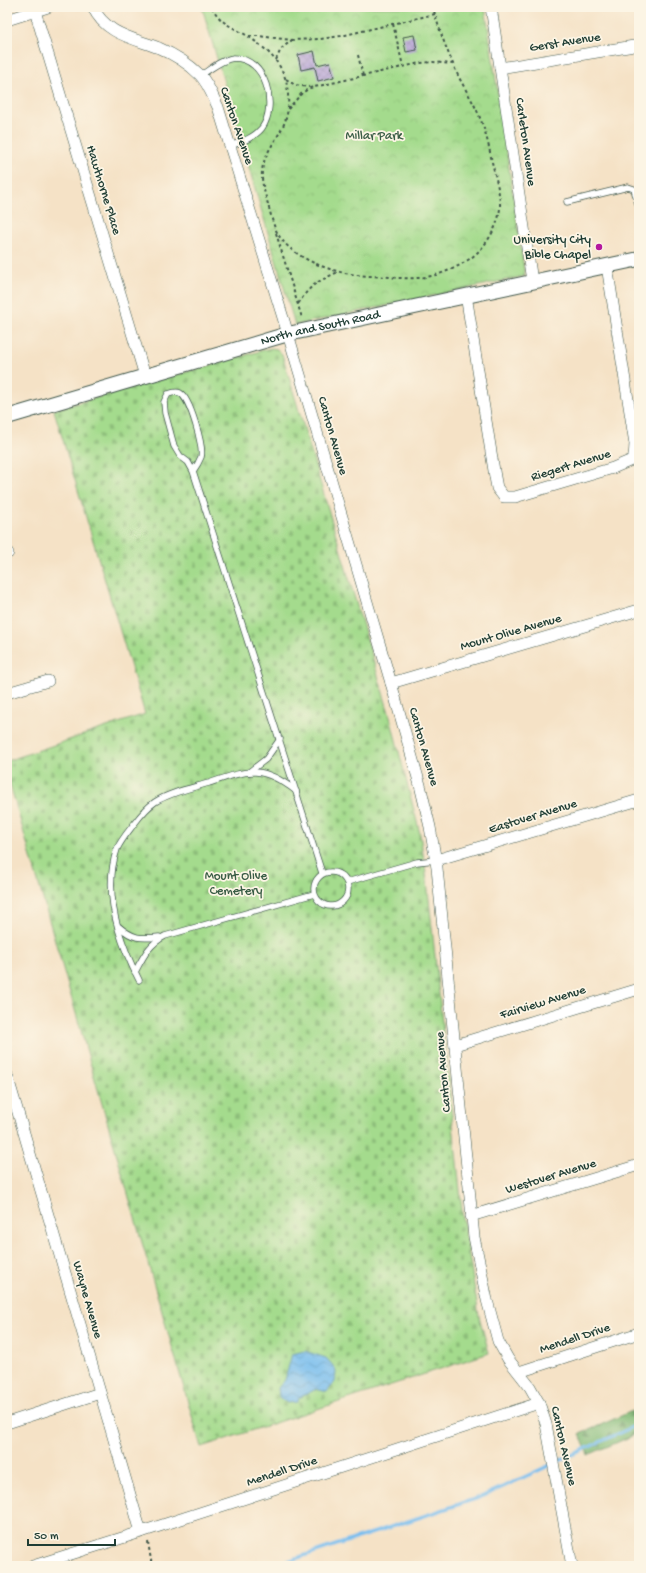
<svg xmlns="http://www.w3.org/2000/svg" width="646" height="1573" viewBox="0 0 646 1573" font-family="'Gochi Hand',sans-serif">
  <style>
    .forest { fill: url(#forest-firs); stroke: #517c56 }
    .cemetery { fill: url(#cemetery-stones); stroke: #628c60 }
    .park { fill: url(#park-crowns); stroke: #628c60 }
    .water { fill: url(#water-waves); stroke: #4c7e92 }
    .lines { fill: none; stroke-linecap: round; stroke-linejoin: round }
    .stream { stroke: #78beef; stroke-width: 3.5 }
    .building { fill: url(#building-cross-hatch) }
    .service-casing { stroke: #3f564a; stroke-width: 7 }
    .minor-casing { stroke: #3f564a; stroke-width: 12 }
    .tertiary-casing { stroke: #3f564a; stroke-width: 16 }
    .path { stroke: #3f564a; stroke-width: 2; stroke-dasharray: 3 3; stroke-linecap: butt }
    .service { stroke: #fff; stroke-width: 5.5 }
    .minor { stroke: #fff; stroke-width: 11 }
    .tertiary { stroke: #fff; stroke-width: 14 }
    .poi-dot { fill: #b5179e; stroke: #fcf5e5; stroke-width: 1.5 }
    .labels { text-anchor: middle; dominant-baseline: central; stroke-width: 3.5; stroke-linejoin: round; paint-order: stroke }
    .street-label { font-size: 13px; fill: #1f3d34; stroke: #fcf5e5 }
    .park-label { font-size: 13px; fill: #3a5d46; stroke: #fcf5e5 }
    .poi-label { font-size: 13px; fill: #1f3d34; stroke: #fcf5e5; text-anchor: end }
  </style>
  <defs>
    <pattern id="forest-firs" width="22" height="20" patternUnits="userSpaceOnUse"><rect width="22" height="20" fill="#83bb78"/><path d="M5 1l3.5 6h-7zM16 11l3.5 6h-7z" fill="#6b9963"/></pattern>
    <pattern id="cemetery-stones" width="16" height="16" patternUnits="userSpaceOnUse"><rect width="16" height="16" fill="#a4db8d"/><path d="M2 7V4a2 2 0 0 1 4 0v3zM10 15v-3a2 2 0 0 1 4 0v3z" fill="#8dbd7a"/></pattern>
    <pattern id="park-crowns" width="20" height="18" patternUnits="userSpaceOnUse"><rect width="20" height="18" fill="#a4db8d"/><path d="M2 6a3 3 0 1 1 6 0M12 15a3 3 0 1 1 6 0" fill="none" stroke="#8dbd7a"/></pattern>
    <pattern id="water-waves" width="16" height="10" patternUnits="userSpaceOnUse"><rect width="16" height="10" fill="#78beef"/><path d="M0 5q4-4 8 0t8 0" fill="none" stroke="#629cc2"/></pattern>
    <pattern id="building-cross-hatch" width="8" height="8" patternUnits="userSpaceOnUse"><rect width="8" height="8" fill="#af9cd5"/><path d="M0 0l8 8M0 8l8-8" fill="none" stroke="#8e80ae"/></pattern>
  </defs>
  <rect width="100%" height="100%" fill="#fcf5e5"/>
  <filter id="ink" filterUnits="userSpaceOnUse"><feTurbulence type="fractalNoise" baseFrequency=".025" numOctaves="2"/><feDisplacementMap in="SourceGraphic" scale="8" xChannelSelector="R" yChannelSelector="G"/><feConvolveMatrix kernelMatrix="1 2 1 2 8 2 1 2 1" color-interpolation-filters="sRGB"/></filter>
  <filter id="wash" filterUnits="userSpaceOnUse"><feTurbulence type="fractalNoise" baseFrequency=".012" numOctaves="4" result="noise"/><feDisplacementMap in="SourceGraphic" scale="16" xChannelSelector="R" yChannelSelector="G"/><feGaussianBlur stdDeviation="0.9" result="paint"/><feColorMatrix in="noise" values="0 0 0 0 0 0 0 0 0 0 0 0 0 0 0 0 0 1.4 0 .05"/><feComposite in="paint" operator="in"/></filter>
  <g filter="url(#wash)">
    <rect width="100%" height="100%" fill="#f5e2c6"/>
    <polygon class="forest" points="639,1408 639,1433 588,1455 580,1434"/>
    <polygon class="cemetery" points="271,348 277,349 282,354 389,713 420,834 427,881 463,1219 479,1316 489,1353 201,1447 7,774 7,761 145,714 54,410"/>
    <polygon class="park" points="202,7 485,7 525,276 295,325"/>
    <polygon class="water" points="305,1351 326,1358 334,1367 336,1372 335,1382 327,1392 316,1389 299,1398 297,1402 287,1403 279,1397 278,1388 285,1380 292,1354"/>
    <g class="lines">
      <polyline class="stream" points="273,1566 481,1497 639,1424"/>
    </g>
    <g id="blocks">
      <g class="building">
        <polygon points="414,35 417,50 406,52 403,37"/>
        <polygon points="314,51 317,65 330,62 334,77 318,81 315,67 301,70 298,55"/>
      </g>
    </g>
  </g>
  <g filter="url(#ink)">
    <use href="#blocks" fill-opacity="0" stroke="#3f564a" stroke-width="1"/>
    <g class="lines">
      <defs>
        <g id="service">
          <path d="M 201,75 C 211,69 222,59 234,58 C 266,58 278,105 262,128 C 254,138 241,142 230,146"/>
          <polyline points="567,202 628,187 634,189 639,208"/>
          <path d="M 193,471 C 196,467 199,462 201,457 C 204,447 190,398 180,393 C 176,391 172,393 168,394 L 164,402 L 165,413 L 174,446 L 180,456 L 188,462 L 193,471 L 322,873"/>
          <polyline points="249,772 266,759 280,739"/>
          <circle cx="331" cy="889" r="17"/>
          <polyline points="347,882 417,862 436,860"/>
          <path d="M 118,926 C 133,939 140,939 159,937"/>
          <path d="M 135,972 C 143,957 149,944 165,936 L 314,894"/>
          <path d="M 139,980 C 119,941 102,893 117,849 C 121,840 128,832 134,824 C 140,816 146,808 155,802 C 171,792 192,788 209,783 C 248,770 261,764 296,791"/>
        </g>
        <g id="minor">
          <path d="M 93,7 C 105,34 133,38 159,48 C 173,54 189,64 200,75 C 208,83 213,97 218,107 L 288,334 L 391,683 L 420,785 L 430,827 L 437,868 L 474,1237 L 487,1300 L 498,1341 L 508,1359 L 530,1387 L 539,1403 L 546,1424 L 572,1566"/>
          <polyline points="491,7 532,281"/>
          <polyline points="35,11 145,376"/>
          <polyline points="7,20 48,7"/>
          <polyline points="500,68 634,46"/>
          <polyline points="466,295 495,477 497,488 504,497 515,497 613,468 634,459 635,444 607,266"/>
          <polyline points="7,553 8,553"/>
          <polyline points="391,683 639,610"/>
          <polyline points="7,693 48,681"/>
          <polyline points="436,860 639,800"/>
          <polyline points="455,1045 639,989"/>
          <polyline points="7,1075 141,1532"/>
          <polyline points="471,1216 639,1165"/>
          <polyline points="519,1372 639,1333"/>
          <polyline points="7,1423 100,1393"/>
          <polyline points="33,1566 141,1532 539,1403"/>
        </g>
        <g id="tertiary">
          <path id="s1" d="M 7,417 L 288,334 L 639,259"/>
        </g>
      </defs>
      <use href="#service" class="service-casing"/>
      <use href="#minor" class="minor-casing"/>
      <use href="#tertiary" class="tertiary-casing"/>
      <g class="path">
        <path d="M 212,7 C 221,25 234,27 249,37 C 267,49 284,65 287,86 C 289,98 289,112 284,124 C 277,140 264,153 262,171 C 261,184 266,196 269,208 C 272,219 274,230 282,240 C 294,255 317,266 337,271 C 353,276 372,276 389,277 C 421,281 445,276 471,258 C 487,246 501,223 500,203 C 499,189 495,175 492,162 C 489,147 486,132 480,118 C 473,99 460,83 453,64 C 445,46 438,26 433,7"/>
        <polyline points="393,24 403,66"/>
        <polyline points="249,36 258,36 292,40 320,39 341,36 435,14"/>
        <polyline points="358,55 363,76"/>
        <polyline points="276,60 281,49 292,40"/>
        <polyline points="286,79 295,85 309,87"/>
        <polyline points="288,109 302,93 310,88 420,63 433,62 452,64"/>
        <polyline points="276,233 302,318"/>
        <path d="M 298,304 C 311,284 317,282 338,272"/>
        <polyline points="148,1542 152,1566"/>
      </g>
      <use href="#service" class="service"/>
      <use href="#minor" class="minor"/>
      <use href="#tertiary" class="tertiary"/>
    </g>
  </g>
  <circle class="poi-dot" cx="599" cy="247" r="4"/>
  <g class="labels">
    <g class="street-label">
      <text transform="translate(565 43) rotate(-9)">Gerst Avenue</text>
      <text transform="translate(236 126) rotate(71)">Canton Avenue</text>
      <text transform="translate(525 142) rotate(82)">Carleton Avenue</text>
      <text transform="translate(103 190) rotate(73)">Hawthorne Place</text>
      <text stroke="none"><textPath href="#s1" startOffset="326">North and South Road</textPath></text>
      <text transform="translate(332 436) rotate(74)">Canton Avenue</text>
      <text transform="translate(571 466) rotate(-17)">Riegert Avenue</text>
      <text transform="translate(511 633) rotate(-16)">Mount Olive Avenue</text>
      <text transform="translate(423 747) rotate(74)">Canton Avenue</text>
      <text transform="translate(533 817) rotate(-17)">Eastover Avenue</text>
      <text transform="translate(543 1003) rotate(-17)">Fairview Avenue</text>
      <text transform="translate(444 1072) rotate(-95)">Canton Avenue</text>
      <text transform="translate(551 1177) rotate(-17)">Westover Avenue</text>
      <text transform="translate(87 1300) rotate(74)">Wayne Avenue</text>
      <text transform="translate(575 1339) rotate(-18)">Mendell Drive</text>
      <text transform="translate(563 1446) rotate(77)">Canton Avenue</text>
      <text transform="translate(282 1472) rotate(-18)">Mendell Drive</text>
    </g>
    <g class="park-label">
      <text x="374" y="136">Millar Park</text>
      <text x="236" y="876">Mount Olive<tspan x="236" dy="15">Cemetery</tspan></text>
    </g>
    <g class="poi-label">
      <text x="591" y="240">University City<tspan x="591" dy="15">Bible Chapel</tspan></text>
    </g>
  </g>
  <rect width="646" height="1573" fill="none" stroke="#fcf5e5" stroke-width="24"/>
  <path d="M28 1539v6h87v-6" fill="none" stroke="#1f3d34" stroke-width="2"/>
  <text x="34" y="1539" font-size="12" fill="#1f3d34" stroke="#fcf5e5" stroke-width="3" paint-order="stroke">50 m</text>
</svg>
